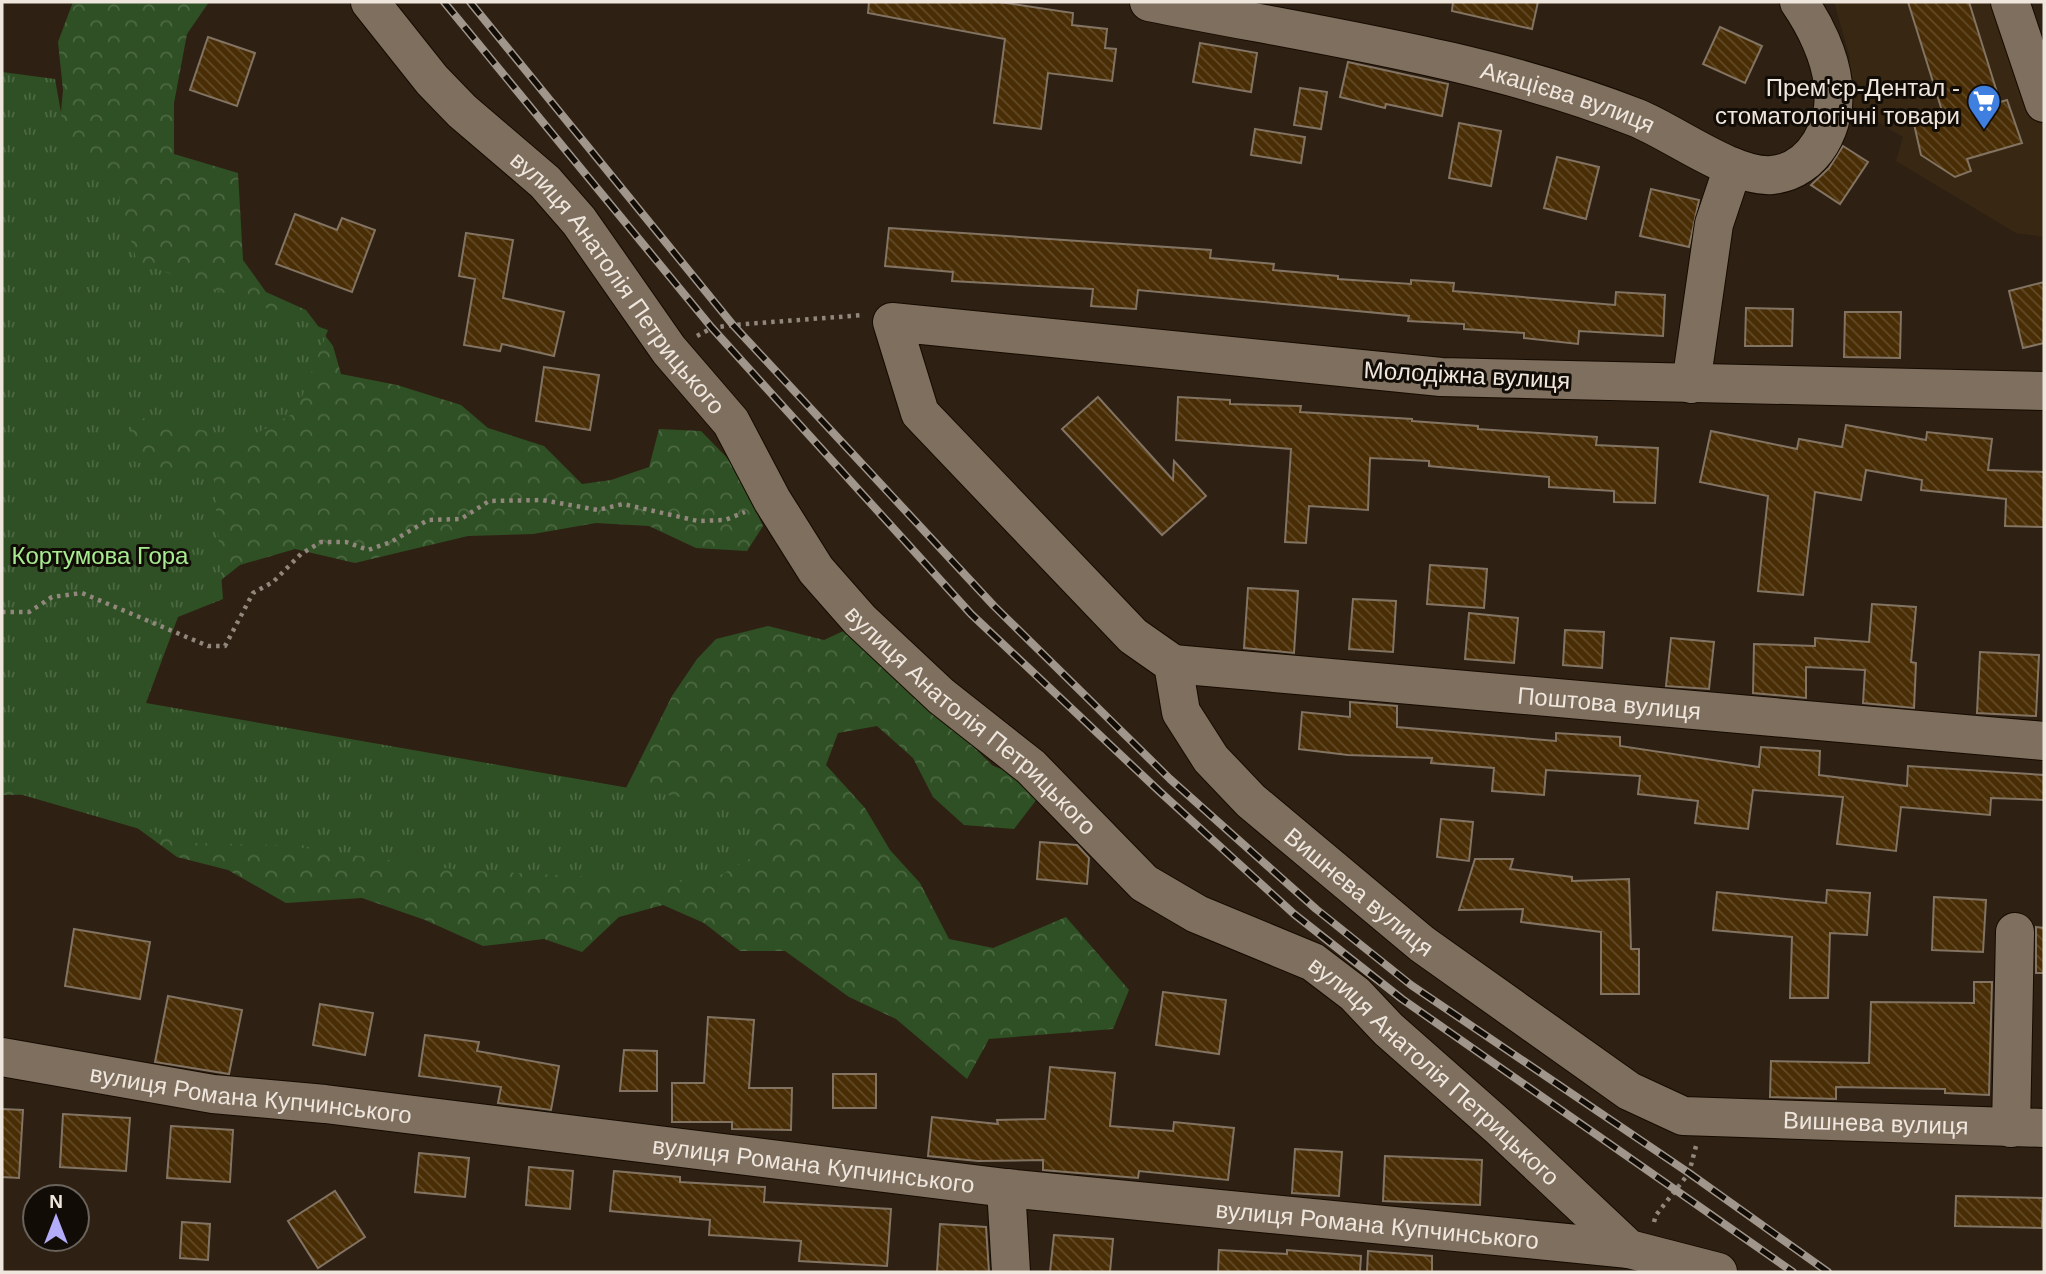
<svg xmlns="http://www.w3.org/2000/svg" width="2046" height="1274" viewBox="0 0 2046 1274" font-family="Arial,sans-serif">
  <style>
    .built { fill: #382713 }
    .forest { fill: url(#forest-crowns) }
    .park { fill: url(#park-tufts) }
    .building { fill: url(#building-back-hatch); stroke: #827362; stroke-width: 2 }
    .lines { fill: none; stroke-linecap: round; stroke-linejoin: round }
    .minor-casing { stroke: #160b01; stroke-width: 40 }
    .path { stroke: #92877c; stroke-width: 4.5; stroke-dasharray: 3.5 5; stroke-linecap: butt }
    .minor { stroke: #7e6f5e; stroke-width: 38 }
    .rail-casing { stroke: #a1968b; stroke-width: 8 }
    .rail { stroke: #120c06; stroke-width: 5; stroke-dasharray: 16; stroke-linecap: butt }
    .labels { text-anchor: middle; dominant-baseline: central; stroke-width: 6; stroke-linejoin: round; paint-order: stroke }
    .poi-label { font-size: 24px; fill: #efe6dd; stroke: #120c06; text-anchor: end }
    .street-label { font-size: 24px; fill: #efe6dd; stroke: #120c06 }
    .park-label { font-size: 24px; fill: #a8ec91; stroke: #120c06 }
  </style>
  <defs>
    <pattern id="forest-crowns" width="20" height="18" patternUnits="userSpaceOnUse" patternTransform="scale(1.75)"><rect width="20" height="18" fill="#2f5024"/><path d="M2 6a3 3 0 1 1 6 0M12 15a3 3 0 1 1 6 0" fill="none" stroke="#4d6943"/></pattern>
    <pattern id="park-tufts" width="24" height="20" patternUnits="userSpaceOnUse" patternTransform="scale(1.75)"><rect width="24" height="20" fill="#2f5024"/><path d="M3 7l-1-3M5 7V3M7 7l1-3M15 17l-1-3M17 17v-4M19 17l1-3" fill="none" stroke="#4d6943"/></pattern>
    <pattern id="building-back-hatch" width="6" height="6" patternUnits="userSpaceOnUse" patternTransform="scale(1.75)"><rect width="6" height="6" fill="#482d05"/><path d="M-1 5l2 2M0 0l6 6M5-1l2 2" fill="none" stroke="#634b29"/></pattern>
  </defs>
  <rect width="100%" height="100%" fill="#2e2113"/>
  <polygon class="built" points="1834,2 2002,2 2044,127 2044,237 2016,233 1896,161 1903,137 1843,101 1850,58"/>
  <polygon class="forest" points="73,2 209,2 187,34 174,103 174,154 238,173 243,260 266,292 306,310 333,346 341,374 397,385 461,405 488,428 544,446 582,484 611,480 649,467 659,429 701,431 733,464 763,526 747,551 696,548 649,526 596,523 533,534 468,536 355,563 295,549 240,565 201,596 170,610 131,702 626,788 672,696 697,659 716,639 768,626 824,640 852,627 993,766 1029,779 1037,799 1014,829 964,825 933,797 913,758 877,726 838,733 826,765 865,808 890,850 920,883 949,939 993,948 1066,917 1129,990 1113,1029 989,1039 967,1079 896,1019 849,997 785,951 740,951 704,923 663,905 619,917 582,952 544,939 483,946 425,920 362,898 286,903 228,870 177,857 129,822 72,794 2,795 2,126 59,134 63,90 58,42"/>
  <polygon class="park" points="2,72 55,79 68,152 114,179 137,262 328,330 296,412 246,439 137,417 119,458 214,480 223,599 178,617 146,703 748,809 753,857 706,883 459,870 283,845 188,843 2,789"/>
  <g class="building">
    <polygon points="869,2 999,2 1073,13 1072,25 1107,29 1105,48 1116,49 1112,81 1048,73 1041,129 994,123 1005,39 868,13"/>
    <polygon points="1453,2 1538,2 1532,29 1452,11"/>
    <polygon points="1908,2 1969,2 2000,102 2007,100 2022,143 1967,159 1971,171 1955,177 1921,155 1914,124 1944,117"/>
    <polygon points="1720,27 1762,46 1745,83 1703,64"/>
    <polygon points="208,37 255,53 237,106 190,90"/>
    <polygon points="1200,43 1257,53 1251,92 1193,82"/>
    <polygon points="1348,62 1448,84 1442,116 1386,104 1385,108 1340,97"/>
    <polygon points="1300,88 1327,92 1321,129 1294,125"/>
    <polygon points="1459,123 1501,131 1491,186 1449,178"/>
    <polygon points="1255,129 1305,137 1301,163 1251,155"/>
    <polygon points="1843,146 1868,162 1840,204 1811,185 1829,168"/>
    <polygon points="1557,157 1599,167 1586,219 1544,208"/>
    <polygon points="1651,189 1699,200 1689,247 1640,236"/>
    <polygon points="295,214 337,230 342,218 375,230 352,292 276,264"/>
    <polygon points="889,228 1211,250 1210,258 1274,264 1273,270 1338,276 1338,279 1411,284 1411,280 1454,283 1453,291 1615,305 1616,292 1665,295 1663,336 1579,331 1578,344 1524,338 1524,333 1464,329 1464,324 1408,321 1409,316 1138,290 1136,309 1091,306 1093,289 952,281 953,272 885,266"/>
    <polygon points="466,233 513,240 503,298 564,312 554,356 502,344 500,351 464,345 475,279 459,276"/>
    <polygon points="2044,282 2044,343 2023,348 2009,291"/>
    <polygon points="1746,308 1793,309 1792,346 1745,346"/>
    <polygon points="1845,312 1901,312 1900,358 1844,357"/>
    <polygon points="544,367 599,375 590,430 536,421"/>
    <polygon points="1098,397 1173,480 1174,461 1206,496 1162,535 1062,429"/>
    <polygon points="1178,397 1230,400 1230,404 1301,406 1300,412 1412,419 1412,421 1478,426 1478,429 1597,437 1596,445 1658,448 1655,503 1614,502 1614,491 1549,487 1549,477 1429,466 1429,461 1370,458 1368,510 1309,506 1306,543 1285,542 1291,449 1176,440"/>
    <polygon points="1846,425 1926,440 1927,432 1992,439 1988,470 2044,472 2044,527 2005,526 2006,499 1921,490 1922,480 1866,470 1861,500 1815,492 1803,595 1758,591 1768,496 1700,482 1711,431 1797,449 1799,439 1842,447"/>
    <polygon points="1430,565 1487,569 1484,608 1427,604"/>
    <polygon points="1248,588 1298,591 1294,653 1244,648"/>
    <polygon points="1353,599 1396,601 1393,652 1349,649"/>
    <polygon points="1872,604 1916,607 1911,662 1916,663 1914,708 1863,703 1865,670 1806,667 1806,698 1753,693 1754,644 1815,646 1815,638 1869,642"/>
    <polygon points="1469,613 1518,618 1514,663 1465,659"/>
    <polygon points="1565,630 1604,632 1602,668 1563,665"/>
    <polygon points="1671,638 1714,642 1709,689 1666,686"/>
    <polygon points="1980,652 2039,655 2036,716 1977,713"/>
    <polygon points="1350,702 1397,706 1397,727 1556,741 1556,733 1620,737 1620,746 1759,767 1761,747 1820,751 1819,775 1907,786 1908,766 2044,775 2044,800 1991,798 1990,815 1901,807 1896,851 1837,844 1843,797 1753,790 1748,829 1695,823 1698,801 1638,794 1640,776 1546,770 1544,795 1492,791 1494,768 1431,763 1432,758 1348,755 1299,749 1302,712 1350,717"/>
    <polygon points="1441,819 1473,822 1469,861 1437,857"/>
    <polygon points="1040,842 1077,845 1089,858 1087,884 1037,879"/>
    <polygon points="1475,859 1513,859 1510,869 1572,877 1572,881 1629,879 1631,949 1639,949 1639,994 1601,994 1601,932 1521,922 1523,909 1459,910"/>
    <polygon points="1827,890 1870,893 1867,935 1830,933 1828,998 1790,998 1792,937 1713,930 1717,892 1826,903"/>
    <polygon points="1934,897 1986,900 1983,952 1932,950"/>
    <polygon points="2036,927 2044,928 2044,973 2036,973"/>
    <polygon points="74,929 150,942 140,999 65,986"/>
    <polygon points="1974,982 1992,982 1989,1095 1945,1093 1945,1089 1836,1087 1836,1099 1770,1097 1771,1061 1869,1063 1871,1002 1974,1003"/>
    <polygon points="1163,992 1226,1000 1219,1054 1156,1045"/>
    <polygon points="168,996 242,1010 229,1074 155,1062"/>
    <polygon points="320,1004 373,1013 365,1055 313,1045"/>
    <polygon points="708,1017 754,1020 749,1088 792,1088 791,1130 732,1129 732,1122 672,1122 672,1083 704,1083"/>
    <polygon points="425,1035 479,1042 477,1051 559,1066 551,1110 498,1103 501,1087 419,1076"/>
    <polygon points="624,1050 657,1051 657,1091 620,1091"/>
    <polygon points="1050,1067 1115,1073 1110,1126 1173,1131 1174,1122 1234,1128 1228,1180 1139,1171 1138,1178 1043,1170 1043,1160 978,1161 928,1156 932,1117 998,1124 997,1120 1045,1119"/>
    <rect x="833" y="1074" width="43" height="34"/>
    <polygon points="2,1109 23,1110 19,1178 2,1177"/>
    <polygon points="63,1114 130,1118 126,1171 60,1167"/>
    <polygon points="171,1126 233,1130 230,1182 167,1178"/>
    <polygon points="1295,1149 1342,1152 1339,1196 1292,1193"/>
    <polygon points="419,1153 469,1158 465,1197 415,1192"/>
    <polygon points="1385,1156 1482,1160 1480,1205 1383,1201"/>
    <polygon points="529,1167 573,1171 570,1209 526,1205"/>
    <polygon points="614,1171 680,1177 680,1182 765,1187 764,1202 891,1209 887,1266 799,1261 801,1241 709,1235 710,1220 610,1211"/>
    <polygon points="335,1191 365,1237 318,1268 288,1221"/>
    <polygon points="1956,1196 2043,1198 2042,1228 1955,1226"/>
    <polygon points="182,1222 210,1224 208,1260 180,1258"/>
    <polygon points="940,1224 986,1227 989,1272 937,1272"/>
    <polygon points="1054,1235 1113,1239 1110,1272 1050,1272"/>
    <polygon points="1219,1250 1287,1254 1287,1250 1361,1256 1360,1272 1218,1272"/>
    <polygon points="1368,1251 1432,1256 1432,1272 1367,1272"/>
  </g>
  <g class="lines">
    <defs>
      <g id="minor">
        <path id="s1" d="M 370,2 L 432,80 L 462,111 L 545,182 L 579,221 L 669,350 L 731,422 L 772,500 L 816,570 L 860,620 L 941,696 L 1031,767 L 1144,883 L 1197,914 L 1313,962 L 1355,994 L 1388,1029 L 1498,1126 L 1629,1249 L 1718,1272"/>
        <path id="s2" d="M 1149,2 C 1308,34 1486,58 1637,118 C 1674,133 1733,178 1772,175 C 1815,171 1838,124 1833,84 C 1830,56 1815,25 1799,2"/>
        <polyline points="2010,2 2044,103"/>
        <polyline points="1691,384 1714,224 1733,167"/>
        <path id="s3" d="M 2044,391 L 1441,377 L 892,322 L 920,413 L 1133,636 L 1173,664 L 1181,712 L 1211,759 L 1251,801 L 1422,944 L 1629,1091 L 1683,1116 L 2044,1128"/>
        <path id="s4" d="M 1173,664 L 2044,741"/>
        <path id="s5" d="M 2,1057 L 213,1094 L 325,1104 L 1006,1188 L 1629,1249"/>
        <polyline points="2011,1128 2015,932"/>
        <polyline points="1006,1188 1011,1272"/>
      </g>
    </defs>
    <use href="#minor" class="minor-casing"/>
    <g class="path">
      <polyline points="697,336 712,328 733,325 864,315"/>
      <polyline points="2,612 29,612 52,597 82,593 208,646 225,646 253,593 273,582 301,554 321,542 346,542 368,550 391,542 428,520 461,519 489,501 542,500 598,510 623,504 698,521 725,520 745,512"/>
      <polyline points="1654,1222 1656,1215 1689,1173 1696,1146"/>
    </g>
    <use href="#minor" class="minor"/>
    <defs>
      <g id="rail">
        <polyline points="444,2 712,328 971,614 1159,791 1294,914 1402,999 1793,1272"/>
        <polyline points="470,2 733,325 994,606 1170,779 1316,909 1411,985 1689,1173 1828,1272"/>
      </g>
    </defs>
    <use href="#rail" class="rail-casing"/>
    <use href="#rail" class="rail"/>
  </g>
  <defs>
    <symbol id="supermarket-pin" viewBox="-11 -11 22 30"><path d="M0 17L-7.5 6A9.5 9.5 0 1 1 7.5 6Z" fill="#3f7fe0" stroke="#120c06"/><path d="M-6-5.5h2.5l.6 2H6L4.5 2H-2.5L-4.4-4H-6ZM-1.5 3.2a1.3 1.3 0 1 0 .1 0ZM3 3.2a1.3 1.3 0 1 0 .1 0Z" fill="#fff"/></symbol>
  </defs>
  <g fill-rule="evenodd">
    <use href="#supermarket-pin" x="1965" y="82" width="38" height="52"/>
  </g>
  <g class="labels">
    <g class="poi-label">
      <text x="1960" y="87">Прем'єр-Дентал -<tspan x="1960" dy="28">стоматологічні товари</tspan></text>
    </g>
    <g class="street-label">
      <text stroke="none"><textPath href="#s2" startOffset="430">Акацієва вулиця</textPath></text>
      <text stroke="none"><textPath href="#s1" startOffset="376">вулиця Анатолія Петрицького</textPath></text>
      <text transform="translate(1467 375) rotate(3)">Молодіжна вулиця</text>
      <text stroke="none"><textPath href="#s4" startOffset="438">Поштова вулиця</textPath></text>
      <text stroke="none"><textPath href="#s1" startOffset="943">вулиця Анатолія Петрицького</textPath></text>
      <text stroke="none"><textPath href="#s3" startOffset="1911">Вишнева вулиця</textPath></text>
      <text stroke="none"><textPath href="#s1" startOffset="1531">вулиця Анатолія Петрицького</textPath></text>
      <text stroke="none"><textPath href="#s5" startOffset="252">вулиця Романа Купчинського</textPath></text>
      <text stroke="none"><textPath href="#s3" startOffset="2499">Вишнева вулиця</textPath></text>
      <text stroke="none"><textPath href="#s5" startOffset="819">вулиця Романа Купчинського</textPath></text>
      <text stroke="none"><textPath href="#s5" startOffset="1386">вулиця Романа Купчинського</textPath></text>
    </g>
    <g class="park-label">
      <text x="100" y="555">Кортумова Гора</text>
    </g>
  </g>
  <rect width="2046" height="1274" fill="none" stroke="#efe6dd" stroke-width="7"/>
  <g transform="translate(56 1218)"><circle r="33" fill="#120c06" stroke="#6a635c" stroke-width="2"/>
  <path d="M0-5L12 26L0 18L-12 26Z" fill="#b3adf9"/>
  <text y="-10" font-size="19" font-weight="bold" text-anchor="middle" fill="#efe6dd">N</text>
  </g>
</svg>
